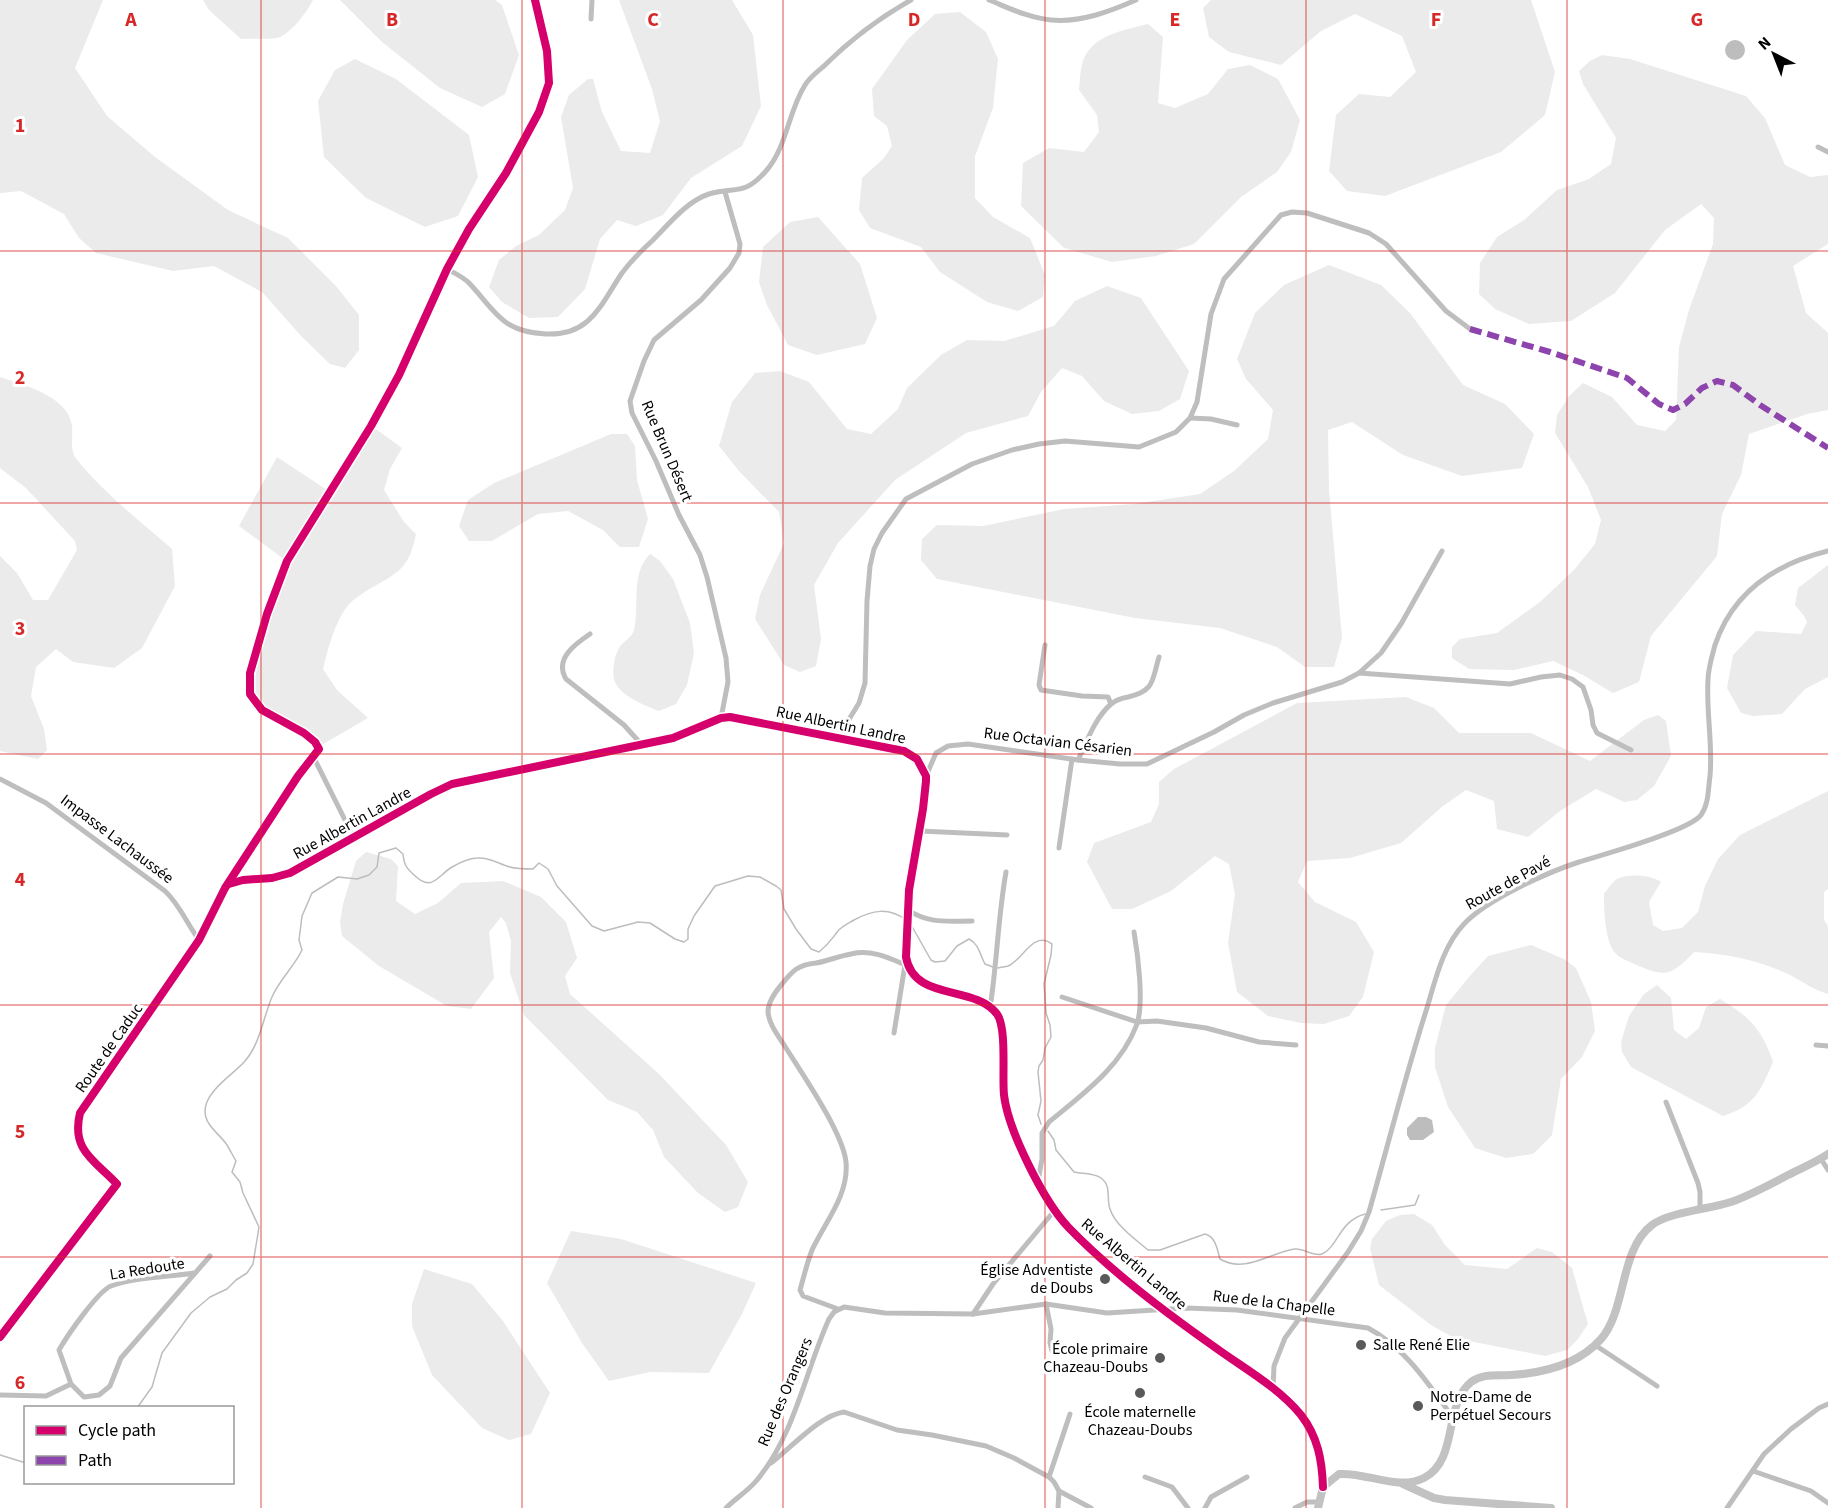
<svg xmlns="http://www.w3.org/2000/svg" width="1828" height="1508" viewBox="0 0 1828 1508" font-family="'Source Sans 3',sans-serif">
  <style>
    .green { fill: #ebebeb }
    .water { fill: #bdbdbd }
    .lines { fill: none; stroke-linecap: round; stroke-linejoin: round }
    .stream { stroke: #bdbdbd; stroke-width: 1.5 }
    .street { stroke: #bebebe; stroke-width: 5 }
    .secondary { stroke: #c2c2c2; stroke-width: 8 }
    .quiet { stroke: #8e44ad; stroke-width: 6; stroke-dasharray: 12 6; stroke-linecap: butt }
    .cycleway-casing { stroke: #fff; stroke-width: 11 }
    .cycleway { stroke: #d6006c; stroke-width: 8 }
    .grid { fill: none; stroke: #d62828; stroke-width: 1.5; stroke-opacity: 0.55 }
    .poi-dot { fill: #595959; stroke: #fff; stroke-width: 2 }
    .labels { text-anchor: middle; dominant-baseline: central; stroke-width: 6; stroke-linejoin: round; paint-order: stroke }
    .street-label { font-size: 16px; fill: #000; stroke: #fff }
    .poi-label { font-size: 16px; fill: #000; stroke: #fff; text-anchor: end }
    .grid-label { font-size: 20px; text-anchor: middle; font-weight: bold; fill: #d62828; stroke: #fff; stroke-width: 6; stroke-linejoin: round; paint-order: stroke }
  </style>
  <rect width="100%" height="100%" fill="#fff"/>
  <g class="green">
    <polygon points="0,0 103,0 75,68 107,116 155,157 228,210 288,238 336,286 359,315 359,350 345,368 330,364 302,337 262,292 214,266 173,271 96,253 79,238 64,214 21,191 0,193"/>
    <path d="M 203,0 L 313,0 C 306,13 294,30 280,37 C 273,40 250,38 241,39 L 209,10 Z"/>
    <polygon points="340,0 495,0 502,5 519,55 505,94 482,107 440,88 382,42"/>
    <polygon points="619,0 732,0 753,35 761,106 742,146 691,178 663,215 636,226 617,220 600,239 585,289 558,317 529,318 502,302 489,287 499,260 516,246 539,235 565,210 573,188 561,117 569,95 588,79 593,79 602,112 621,151 650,153 660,121 652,89"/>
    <polygon points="1211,0 1531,0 1555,72 1545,115 1501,152 1385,196 1347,191 1329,171 1336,115 1359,94 1390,97 1416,72 1402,36 1355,14 1321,31 1281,65 1229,52 1209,37 1203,8"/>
    <polygon points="960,12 986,32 998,59 993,108 975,156 975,198 993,217 1030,238 1045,275 1043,297 1018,311 987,302 940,272 921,247 870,228 859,210 862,178 884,158 892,146 887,126 874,116 872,89 907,40 935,14"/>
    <path d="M 1148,24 L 1163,37 L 1158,103 L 1175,108 L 1208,94 L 1228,69 L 1250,65 L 1278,79 L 1300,120 L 1291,152 L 1277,172 L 1241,197 L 1194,244 L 1156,256 L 1112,262 L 1064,248 L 1021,206 L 1023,163 L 1049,148 L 1084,152 L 1099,132 L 1097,115 L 1079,90 C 1080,81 1080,70 1083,61 C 1092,35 1124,30 1148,24 Z"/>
    <polygon points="1602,55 1630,59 1746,96 1765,118 1785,165 1810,177 1828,175 1828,244 1793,266 1806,313 1828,333 1828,410 1807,414 1749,434 1741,475 1722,514 1717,556 1651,636 1639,682 1613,693 1583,675 1553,661 1514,670 1469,669 1452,658 1452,647 1460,639 1497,633 1540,602 1574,570 1595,544 1601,520 1588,487 1555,433 1557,415 1569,396 1583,383 1612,397 1637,425 1665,431 1676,420 1679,347 1689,310 1713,244 1714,218 1701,204 1665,230 1615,293 1571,321 1529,324 1495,309 1479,294 1480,263 1497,237 1524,220 1557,190 1589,179 1611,164 1616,138 1583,84 1579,71 1590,61"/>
    <polygon points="355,59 396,79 469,135 478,177 458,216 425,227 366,198 324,157 318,101 335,70"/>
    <polygon points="818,217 860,264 877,318 865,344 817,355 788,345 767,305 759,282 763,247 790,222"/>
    <polygon points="1329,265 1381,285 1410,313 1463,385 1505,404 1534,434 1522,468 1462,476 1403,455 1352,422 1328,430 1329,490 1342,638 1334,667 1305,667 1277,647 1220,628 1135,618 937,579 921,560 922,539 937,525 983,526 1064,509 1134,504 1200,494 1234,471 1268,439 1273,410 1246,379 1237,359 1255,313 1284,285"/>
    <polygon points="1107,286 1141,298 1189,371 1180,399 1159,411 1132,414 1104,401 1082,376 1062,368 1041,392 1028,416 966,433 895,480 838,543 814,585 821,639 816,666 800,672 784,665 755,619 760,595 784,543 779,512 739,471 719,446 732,402 755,373 780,371 809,382 847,429 871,434 898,409 907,388 941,355 967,340 1004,341 1054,326 1075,301"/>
    <path d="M 0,377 C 23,384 69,397 72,426 C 73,435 70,450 75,457 C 102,492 139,520 172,549 L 175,586 L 142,648 L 114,668 L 73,662 L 56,649 L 36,667 L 31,696 L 44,729 L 47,750 L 38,759 L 0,751 L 0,556 L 17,573 L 33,600 L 48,600 L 77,550 L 75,541 L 26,488 L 0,468 Z"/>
    <path d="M 373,427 L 402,448 L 390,469 L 384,490 L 404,522 L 416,534 C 409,570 397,573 368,590 C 361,594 354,599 349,604 C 335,621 328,648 323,669 L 337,690 L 368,718 L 318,747 L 306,733 L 260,705 L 252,693 C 260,649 269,600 290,560 C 315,515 346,471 373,427 Z"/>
    <polygon points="611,434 627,434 635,446 637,480 648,519 639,547 620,547 603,530 568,511 538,514 492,541 469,541 459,526 468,500 494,483"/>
    <polygon points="277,457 327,490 285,560 239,526"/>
    <path d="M 650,554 L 660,561 L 673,579 L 690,623 L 694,653 L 687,685 L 676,704 L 659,711 C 646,706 623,697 616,684 C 611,676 614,656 619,648 C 623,641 632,638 634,630 C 640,605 630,574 650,554 Z"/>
    <polygon points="1828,565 1828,677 1805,689 1782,714 1753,716 1741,713 1727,688 1733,655 1756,631 1801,634 1807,622 1804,616 1795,605 1798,588"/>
    <polygon points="1406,697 1434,708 1459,733 1531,733 1590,761 1644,720 1658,715 1666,721 1671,756 1654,786 1637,800 1624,802 1596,789 1560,811 1528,837 1497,829 1494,801 1466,790 1443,806 1401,843 1350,858 1307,861 1298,882 1315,902 1356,922 1374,952 1363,997 1349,1016 1324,1024 1301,1023 1268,1016 1237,992 1228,943 1235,894 1229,864 1215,856 1171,891 1132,909 1112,909 1087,862 1094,843 1151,822 1159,804 1159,782 1174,769 1297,703"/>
    <path d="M 1828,791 L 1828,889 L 1824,892 L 1824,920 L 1828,926 L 1828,994 C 1814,990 1803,982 1790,975 C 1759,960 1728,954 1694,952 C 1670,978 1664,977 1632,963 C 1626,960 1617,957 1613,950 C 1605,937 1604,910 1604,894 C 1607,890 1612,882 1617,879 C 1629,873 1652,875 1661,882 L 1649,902 L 1653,925 L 1663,931 L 1682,928 L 1698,912 L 1705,886 L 1718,859 L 1740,835 Z"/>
    <polygon points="366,852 391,859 398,866 396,901 415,914 438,903 461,883 503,881 541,897 566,922 577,958 565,976 570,994 659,1074 726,1145 748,1182 738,1207 725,1212 698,1193 664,1157 653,1130 637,1112 608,1100 524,1015 510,973 511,941 506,923 501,917 489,932 494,978 471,1009 447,1006 379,966 342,936 340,922 343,904 356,861"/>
    <polygon points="1531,945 1564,959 1576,968 1591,1002 1595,1031 1582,1057 1561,1079 1552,1135 1533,1154 1506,1158 1475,1148 1448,1107 1435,1067 1435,1048 1446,1005 1469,977 1488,956"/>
    <path d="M 1657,985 L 1671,998 L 1674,1030 L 1686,1039 L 1699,1028 L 1706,1007 L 1720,999 C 1749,1016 1762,1029 1773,1062 C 1760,1091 1756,1105 1723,1116 L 1631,1067 L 1622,1052 L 1621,1042 L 1629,1016 L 1644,994 Z"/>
    <polygon points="1414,1214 1432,1225 1445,1245 1465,1265 1507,1269 1537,1248 1552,1252 1572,1268 1588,1324 1578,1339 1567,1350 1545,1356 1454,1338 1431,1325 1379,1285 1370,1248 1372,1239 1386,1221 1400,1215"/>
    <polygon points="571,1231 621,1239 756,1283 742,1314 709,1373 650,1372 609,1381 582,1343 547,1283"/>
    <polygon points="424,1269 472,1284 503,1321 550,1393 531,1434 509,1440 482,1428 432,1375 412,1326 412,1304"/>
  </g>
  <g class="water">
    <circle cx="1735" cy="50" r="10"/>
    <polygon points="1418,1117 1426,1117 1432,1120 1434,1132 1423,1140 1410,1140 1407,1135 1407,1128"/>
  </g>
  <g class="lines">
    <g class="stream">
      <path d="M 910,923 L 931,960 L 935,962 L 945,961 L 957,946 L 969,939 C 979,944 980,955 985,964 L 993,967"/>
      <path d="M 998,968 C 1001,967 1005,967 1008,966 C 1023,960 1033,930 1052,944 L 1051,955 L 1044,984 L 1046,1013 L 1050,1025 L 1051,1037 L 1045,1048 L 1043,1060 L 1039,1066 L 1038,1072 L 1041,1101 L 1038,1115 L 1041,1124"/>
      <path d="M 1048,1131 L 1054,1140 L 1056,1150 L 1074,1172 C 1082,1174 1094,1173 1101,1178 C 1112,1186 1106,1198 1110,1209 C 1115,1225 1135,1239 1148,1250 L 1160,1250 L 1205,1234 C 1216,1237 1217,1249 1220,1259 C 1245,1274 1271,1252 1295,1249 C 1304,1248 1313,1257 1322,1254 C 1338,1247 1339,1221 1365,1214"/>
      <polyline points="1381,1210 1415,1205 1419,1195"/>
      <path d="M 137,1408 L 152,1387 L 162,1353 L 191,1313 L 210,1297 L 227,1289 L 236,1280 L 247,1273 L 253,1264 L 259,1227 L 243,1193 L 240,1182 L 232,1172 L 236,1161 C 233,1156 230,1150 227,1145 C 220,1134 205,1126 205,1111 C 205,1091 234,1074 245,1061 C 260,1044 263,1018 272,997 C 279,980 294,967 302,950 L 299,940 L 302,916 L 312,893 L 338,877 L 357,879 L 369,875 L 377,867 L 379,853 L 396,848 L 403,854 C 404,864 406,868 413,874 C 432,893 436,877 452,867 C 459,863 470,858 478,858 C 489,857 499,864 510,867 C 517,869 526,869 533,869 L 539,863 L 548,869 L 557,886 L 592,926 L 604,931 L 638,922 L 650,923 L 675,939 L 684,942 L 688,939 L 688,929 L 694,916 L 715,886 L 748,876 L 760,877 L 776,886 L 781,890 L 784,909 L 796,929 L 811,949 L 819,952 C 829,944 831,940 838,931 C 842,926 849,923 854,920 C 872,910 889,907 906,920"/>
      <polyline points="0,1455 26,1463"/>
    </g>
    <g class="street">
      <path d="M 989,0 C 1009,8 1029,18 1051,20 C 1080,23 1111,11 1136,0"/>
      <polyline points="591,19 592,0"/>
      <polyline points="1818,147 1828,152"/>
      <path d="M 447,269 C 454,273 464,277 470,284 C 496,312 502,332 546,334 C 591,336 601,304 622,273 C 631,261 642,250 653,240 C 669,224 687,201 709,194 C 736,186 743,197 766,171 C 787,147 788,112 805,85 C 809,78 818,71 824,66 C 850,40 879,18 911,0"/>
      <polyline points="1190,418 1211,419 1237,425"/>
      <path d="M 590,634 C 575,644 554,659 566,679 L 624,725 L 642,745"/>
      <polyline points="1045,645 1039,685 1041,690 1082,696 1108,697 1111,704"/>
      <polyline points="1359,673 1510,684 1541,677 1560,675 1572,679 1583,687 1591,710 1593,725 1597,733 1631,750"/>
      <polyline points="721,718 728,682 726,658 707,577 700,555 679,515 656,461 632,413 630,401 644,361 654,340 701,300 730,268 739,253 740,244 736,230 725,192"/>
      <polyline points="843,738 848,721 859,703 865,683 867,601 870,566 874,549 882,533 906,499 972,464 1012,450 1039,444 1065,441 1139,447 1176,432 1190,418 1197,402 1211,314 1224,279 1281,215 1292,212 1307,213 1369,233 1386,244 1446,311 1470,329"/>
      <polyline points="313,756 354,838"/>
      <path d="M 1078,760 C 1087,741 1095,718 1111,704 C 1116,700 1122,698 1128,697 C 1155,691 1152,680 1159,657"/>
      <polyline points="926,776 936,753 948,746 968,744 1078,760 1120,764 1147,764 1214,732 1244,715 1273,703 1342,682 1359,673 1381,653 1401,624 1442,551"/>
      <path d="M 0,779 L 46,803 L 165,891 C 180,905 187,924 199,940"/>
      <polyline points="920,831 1007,835"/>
      <polyline points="1059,848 1072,759"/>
      <path d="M 229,884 L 243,880 L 272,878 L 290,873 L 431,794 L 452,784 L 673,738 L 721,718 L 730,717 L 904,751 L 917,759 L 926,776 L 926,781 L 923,809 L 909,890 L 906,957 C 914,1002 974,984 997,1014 C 1007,1028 1002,1076 1004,1095 C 1008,1130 1044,1202 1069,1228 C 1113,1273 1165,1312 1216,1348 C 1245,1369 1278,1387 1301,1415 C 1318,1437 1322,1460 1323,1487"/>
      <path d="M 908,910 C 929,924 947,921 972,921"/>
      <polyline points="1062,997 1137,1022 1157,1021 1206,1028 1259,1042 1296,1045"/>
      <path d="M 990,1008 C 997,963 998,917 1006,872"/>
      <polyline points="894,1033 905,965"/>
      <polyline points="1816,1045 1828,1046"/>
      <polyline points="1666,1102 1698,1183 1700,1192 1700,1210"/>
      <polyline points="1821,1159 1828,1170"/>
      <path d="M 1038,1181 L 1042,1159 L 1042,1133 L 1049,1122 C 1083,1094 1121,1067 1137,1024 C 1144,1003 1138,955 1134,932"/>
      <path d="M 194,1273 C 167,1277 137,1277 111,1286 C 98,1291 67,1336 59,1350 L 71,1384 L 84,1397 L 99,1395 L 110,1386 L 121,1358 L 210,1256"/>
      <polyline points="1046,1304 1051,1329 1050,1343 1052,1351"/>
      <path d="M 838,1309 L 803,1296 L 800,1290 C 804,1276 807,1263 812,1250 C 825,1222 849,1195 846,1162 C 843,1133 803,1075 786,1048 C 780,1038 769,1025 768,1012 C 768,1002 776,991 782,984 C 793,970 798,965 816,963 C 828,961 839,956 851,954 C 872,949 889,958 908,966"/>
      <polyline points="973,1314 993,1284 1055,1210"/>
      <path d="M 0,1337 L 117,1184 C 94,1160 71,1150 80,1113 L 199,940 L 225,888 L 298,776 L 319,749 L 315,742 L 304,733 L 262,710 L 250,694 L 250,673 L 267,614 L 287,561 L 371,426 L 399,375 L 447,269 L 469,229 L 506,173 L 539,112 L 549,83 L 547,51 L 535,0"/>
      <polyline points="1595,1345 1657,1386"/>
      <path d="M 1273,1388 L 1274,1366 L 1285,1338 L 1348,1252 L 1361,1231 L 1369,1212 C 1388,1145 1405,1077 1426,1011 C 1435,982 1442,947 1464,924 C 1486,900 1548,872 1579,862 C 1602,855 1689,831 1701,815 C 1709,804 1708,789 1710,776 C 1713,744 1706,712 1708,680 C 1708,669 1712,656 1715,645 C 1733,592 1775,564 1828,551"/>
      <polyline points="0,1395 46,1396 71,1384"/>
      <path d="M 771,1463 C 791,1448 820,1415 844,1412 L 897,1430 L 932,1435 L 986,1446 L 1014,1458 L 1049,1477 L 1054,1482 L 1059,1491 L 1058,1508"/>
      <polyline points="1753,1471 1811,1491 1828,1503"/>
      <polyline points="1049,1477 1070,1414"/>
      <polyline points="1145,1477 1172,1487 1188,1508"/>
      <polyline points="1059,1491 1091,1508"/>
      <path d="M 726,1508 C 736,1498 748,1491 757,1480 C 795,1434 805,1372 829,1319 L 834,1312 L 844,1307 L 885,1313 L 973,1314 L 1046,1304 L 1107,1313 L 1186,1308 L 1237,1310 L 1368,1328 C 1406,1348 1429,1385 1454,1419"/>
      <polyline points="1205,1508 1211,1497 1247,1477"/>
      <polyline points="1295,1508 1307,1502 1318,1502"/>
      <polyline points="1727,1508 1764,1454 1791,1429 1819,1408 1828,1404"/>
    </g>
    <g class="secondary">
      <polyline points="1403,1484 1434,1498 1445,1500 1551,1508"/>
      <path d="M 1318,1508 L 1323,1487 L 1339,1474 C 1367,1472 1397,1491 1424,1478 C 1459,1460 1443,1405 1471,1382 C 1483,1373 1497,1376 1511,1375 C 1544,1373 1578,1365 1601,1339 C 1627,1309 1619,1250 1652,1225 C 1669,1212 1710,1209 1731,1202 C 1751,1195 1769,1185 1788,1175 C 1802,1168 1816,1162 1828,1154"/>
    </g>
    <polyline class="quiet" points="1470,329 1550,352 1627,378 1659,404 1673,410 1685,404 1702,388 1717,381 1733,385 1760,405 1828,448"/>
    <defs>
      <g id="cycleway">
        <path d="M 229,884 L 243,880 L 272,878 L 290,873 L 431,794 L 452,784 L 673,738 L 721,718 L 730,717 L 904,751 L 917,759 L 926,776 L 926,781 L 923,809 L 909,890 L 906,957 C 914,1002 974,984 997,1014 C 1007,1028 1002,1076 1004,1095 C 1008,1130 1044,1202 1069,1228 C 1113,1273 1165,1312 1216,1348 C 1245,1369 1278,1387 1301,1415 C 1318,1437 1322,1460 1323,1487"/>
        <path d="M 0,1337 L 117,1184 C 94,1160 71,1150 80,1113 L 199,940 L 225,888 L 298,776 L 319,749 L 315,742 L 304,733 L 262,710 L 250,694 L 250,673 L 267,614 L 287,561 L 371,426 L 399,375 L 447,269 L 469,229 L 506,173 L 539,112 L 549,83 L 547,51 L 535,0"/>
      </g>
    </defs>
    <use href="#cycleway" class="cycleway-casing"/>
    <use href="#cycleway" class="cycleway"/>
  </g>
  <path class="grid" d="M 261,0 L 261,1508M 522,0 L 522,1508M 783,0 L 783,1508M 1045,0 L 1045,1508M 1306,0 L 1306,1508M 1567,0 L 1567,1508M 0,251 L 1828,251M 0,503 L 1828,503M 0,754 L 1828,754M 0,1005 L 1828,1005M 0,1257 L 1828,1257"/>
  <g class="poi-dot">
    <circle cx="1105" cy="1279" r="6"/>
    <circle cx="1361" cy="1345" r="6"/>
    <circle cx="1160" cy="1358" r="6"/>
    <circle cx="1140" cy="1393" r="6"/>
    <circle cx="1418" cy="1406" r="6"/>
  </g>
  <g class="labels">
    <g class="street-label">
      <text transform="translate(667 451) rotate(67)">Rue Brun Désert</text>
      <text transform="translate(841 725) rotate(12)">Rue Albertin Landre</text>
      <text transform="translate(1058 742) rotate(7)">Rue Octavian Césarien</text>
      <text transform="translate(352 823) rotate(-29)">Rue Albertin Landre</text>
      <text transform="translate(117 839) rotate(37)">Impasse Lachaussée</text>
      <text transform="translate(1508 883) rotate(-29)">Route de Pavé</text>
      <text transform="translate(109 1048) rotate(-55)">Route de Caduc</text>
      <text transform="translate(1134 1264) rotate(40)">Rue Albertin Landre</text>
      <text transform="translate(147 1269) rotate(-9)">La Redoute</text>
      <text transform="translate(1274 1303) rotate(7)">Rue de la Chapelle</text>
      <text transform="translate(785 1392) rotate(-67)">Rue des Orangers</text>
    </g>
    <g class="poi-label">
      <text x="1093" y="1270">Église Adventiste<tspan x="1093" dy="18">de Doubs</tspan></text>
      <text x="1373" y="1345" text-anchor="start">Salle René Elie</text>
      <text x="1148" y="1349">École primaire<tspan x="1148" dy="18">Chazeau-Doubs</tspan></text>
      <text x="1430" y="1397" text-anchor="start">Notre-Dame de<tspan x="1430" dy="18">Perpétuel Secours</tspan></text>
      <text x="1140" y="1412" text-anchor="middle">École maternelle<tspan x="1140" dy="18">Chazeau-Doubs</tspan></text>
    </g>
  </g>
  <g class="grid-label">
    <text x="131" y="26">A</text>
    <text x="392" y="26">B</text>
    <text x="653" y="26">C</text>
    <text x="914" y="26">D</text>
    <text x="1175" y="26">E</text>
    <text x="1436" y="26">F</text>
    <text x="1697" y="26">G</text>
    <text x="20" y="132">1</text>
    <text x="20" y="384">2</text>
    <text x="20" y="635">3</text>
    <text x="20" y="886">4</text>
    <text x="20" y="1138">5</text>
    <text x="20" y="1389">6</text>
  </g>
  <rect x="24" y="1406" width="210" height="78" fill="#ffffff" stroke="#999999" stroke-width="1.5"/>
  <rect x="36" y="1426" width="30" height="9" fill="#d6006c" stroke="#999999" stroke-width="1.5"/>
  <text x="78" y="1436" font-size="18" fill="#000000">Cycle path</text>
  <rect x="36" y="1456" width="30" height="9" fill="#8e44ad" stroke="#999999" stroke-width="1.5"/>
  <text x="78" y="1466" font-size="18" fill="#000000">Path</text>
  <g transform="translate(1774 54) rotate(318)" stroke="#ffffff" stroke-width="4.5" paint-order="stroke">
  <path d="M0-4.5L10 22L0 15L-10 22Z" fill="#000000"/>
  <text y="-9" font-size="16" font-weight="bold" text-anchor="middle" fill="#000000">N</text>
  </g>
</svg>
